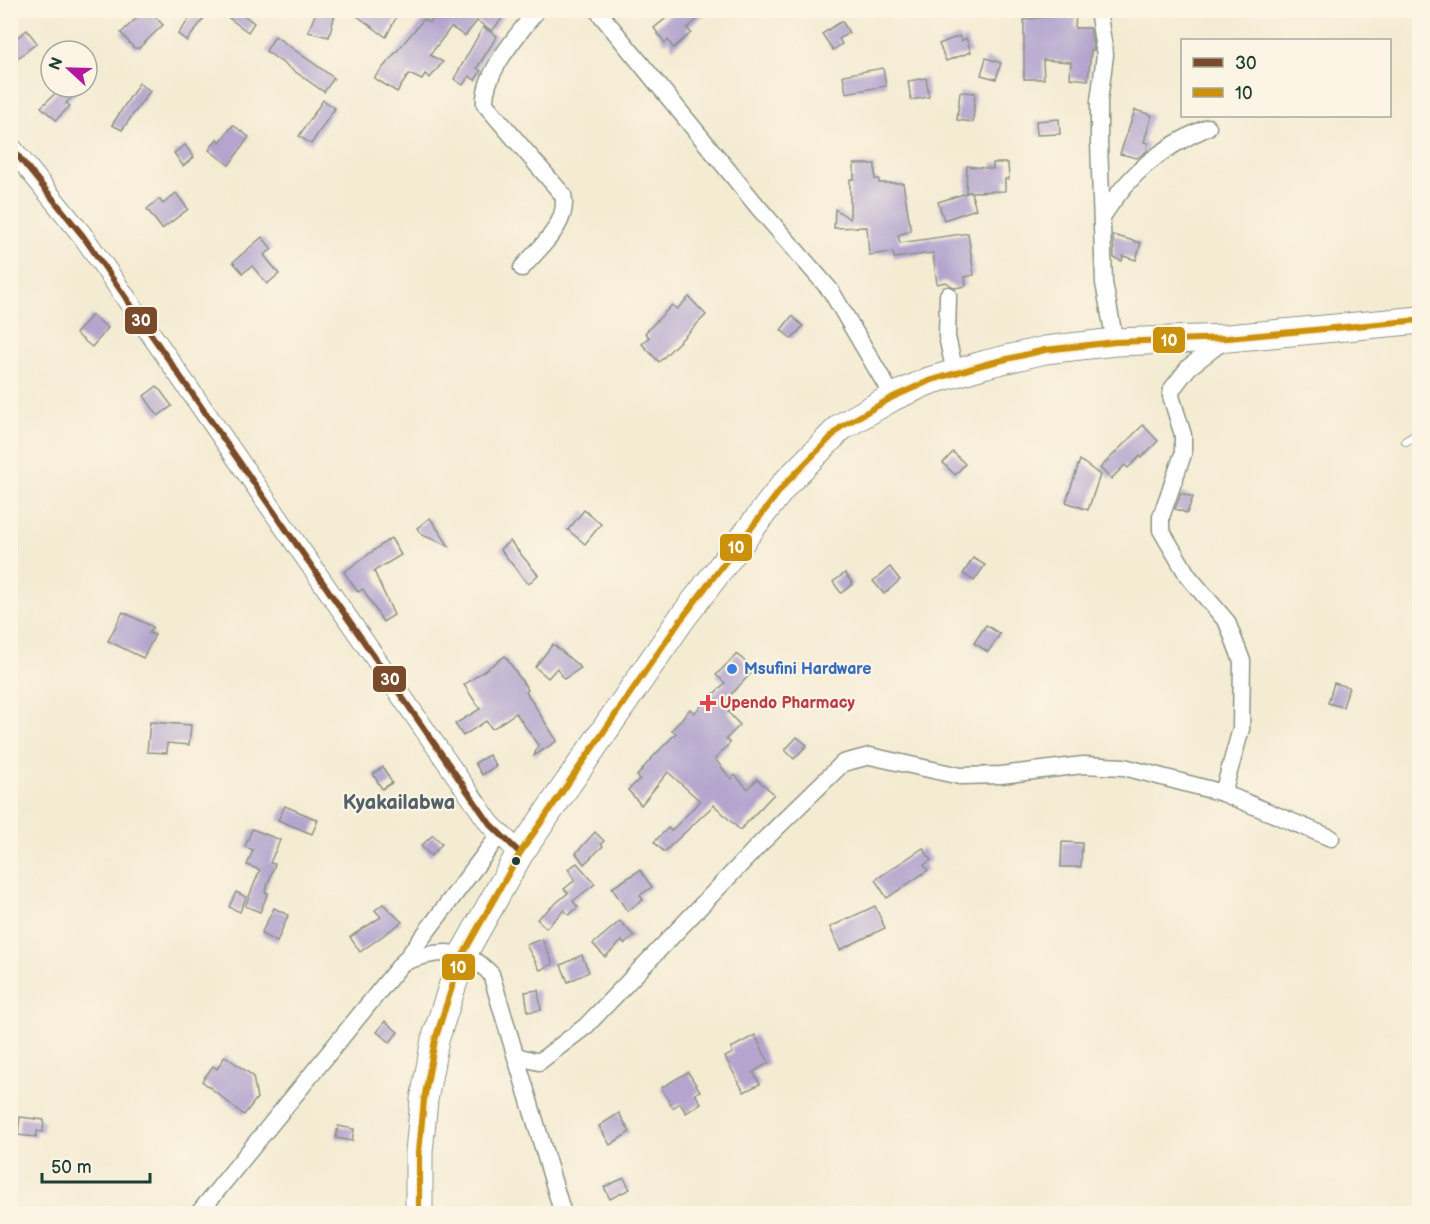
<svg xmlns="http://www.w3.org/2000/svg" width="1430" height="1224" viewBox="0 0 1430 1224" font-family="'Balsamiq Sans',sans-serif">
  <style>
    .building { fill: #b4a4ce }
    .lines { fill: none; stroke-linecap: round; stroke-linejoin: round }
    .service-casing { stroke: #8a9484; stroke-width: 10 }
    .minor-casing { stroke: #8a9484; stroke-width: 19 }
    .tertiary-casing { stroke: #8a9484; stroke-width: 22 }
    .trunk-casing { stroke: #8a9484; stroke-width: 29 }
    .service { stroke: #fff; stroke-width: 8 }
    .minor { stroke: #fff; stroke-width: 16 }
    .tertiary { stroke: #fff; stroke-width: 20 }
    .trunk { stroke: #fff; stroke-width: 27 }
    .bus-1-casing { stroke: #fcf5e5; stroke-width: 10 }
    .bus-2-casing { stroke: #fcf5e5; stroke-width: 10 }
    .bus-1 { stroke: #7a4b2a; stroke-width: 6 }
    .bus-2 { stroke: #cc910a; stroke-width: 6 }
    .shop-dot { fill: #3f7fe0; stroke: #fcf5e5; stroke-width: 2 }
    .health-dot { fill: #e0444e; stroke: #fcf5e5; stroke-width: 2 }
    .bus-dot { fill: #1f3d34; stroke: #fcf5e5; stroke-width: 2 }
    .labels { text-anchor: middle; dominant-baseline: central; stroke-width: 4.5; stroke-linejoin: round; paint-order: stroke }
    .shop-label { font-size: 16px; font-weight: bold; fill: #366cbe; stroke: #fcf5e5; text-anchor: start }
    .health-label { font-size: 16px; font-weight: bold; fill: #be3a42; stroke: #fcf5e5; text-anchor: start }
    .quarter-label { font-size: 20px; font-weight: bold; fill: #53616a; stroke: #fcf5e5 }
    .line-badge { stroke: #fcf5e5; stroke-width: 2 }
    .badge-label { font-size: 16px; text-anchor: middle; font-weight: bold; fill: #fff }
  </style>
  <rect width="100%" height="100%" fill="#fcf5e5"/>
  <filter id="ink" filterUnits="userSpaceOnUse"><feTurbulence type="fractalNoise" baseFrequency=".0167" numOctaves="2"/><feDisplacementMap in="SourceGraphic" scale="12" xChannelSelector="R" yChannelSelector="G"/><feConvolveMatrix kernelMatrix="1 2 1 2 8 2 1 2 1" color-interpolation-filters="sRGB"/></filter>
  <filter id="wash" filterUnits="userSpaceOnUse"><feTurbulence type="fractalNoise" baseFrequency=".008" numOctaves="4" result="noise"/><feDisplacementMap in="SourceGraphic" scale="24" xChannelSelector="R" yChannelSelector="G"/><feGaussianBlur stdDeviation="1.35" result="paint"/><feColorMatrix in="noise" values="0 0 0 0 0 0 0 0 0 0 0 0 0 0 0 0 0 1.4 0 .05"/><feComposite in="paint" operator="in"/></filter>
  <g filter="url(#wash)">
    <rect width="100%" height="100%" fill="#f4ebd3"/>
    <g id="blocks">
      <g class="building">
        <polygon points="145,10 149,10 163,25 139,48 134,48 121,33"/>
        <polygon points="196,10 210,10 187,41 178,34"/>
        <polygon points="218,10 237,10 254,23 248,32"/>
        <polygon points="317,10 336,10 329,37 308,32"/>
        <polygon points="349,10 400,10 386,37"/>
        <polygon points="440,10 495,10 503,17 492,31 477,21 465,36 451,27 430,55 443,62 430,78 425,74 422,80 409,74 397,92 374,78 424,19 429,23"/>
        <polygon points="676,10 709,10 687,28 691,33 673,48 668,40 665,43 654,28"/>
        <polygon points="1076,13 1075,28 1090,28 1094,50 1091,50 1088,80 1070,78 1071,62 1043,60 1044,79 1024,79 1024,20"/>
        <polygon points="842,21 849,33 839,39 842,44 833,50 822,34"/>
        <polygon points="483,27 497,36 477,68 481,71 475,80 469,76 463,85 454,79"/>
        <polygon points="27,30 37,43 10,64 10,43"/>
        <polygon points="275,36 334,78 324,92 266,51"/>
        <polygon points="959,36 961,41 966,38 971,52 946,61 939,44"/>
        <polygon points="986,58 1001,63 996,79 981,75"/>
        <polygon points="883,68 886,86 846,93 843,75"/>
        <polygon points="926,78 929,97 911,100 908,81"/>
        <polygon points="139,83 150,91 122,130 112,125"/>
        <polygon points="62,87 83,87 66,103 70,106 56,120 41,107"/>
        <polygon points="960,92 975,93 973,122 957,120"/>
        <polygon points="323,100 335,108 311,144 299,136"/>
        <polygon points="1135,110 1152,115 1144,142 1148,143 1147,151 1137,158 1120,154"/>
        <polygon points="1059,119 1060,134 1037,135 1036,121"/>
        <polygon points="233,125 249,137 229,165 209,150 217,139 220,142"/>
        <polygon points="185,145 194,157 183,166 174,153"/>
        <polygon points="993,163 1008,163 1009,179 1005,179 1005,191 971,192 976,209 944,220 938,202 970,192 966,192 967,166 993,169"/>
        <polygon points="854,164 875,164 875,179 879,179 879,183 903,183 911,231 898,235 900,243 968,233 974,275 965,277 966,286 955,288 946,282 937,284 933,253 894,258 893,252 869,255 867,227 834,228 835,209 850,219 850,179 854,179"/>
        <polygon points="176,193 188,209 162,229 147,209 159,199 163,204"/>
        <polygon points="1113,235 1141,243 1136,260 1123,256 1122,261 1114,258"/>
        <polygon points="262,237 272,249 264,255 279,274 267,284 252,266 243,273 233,262"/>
        <polygon points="689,297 706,315 659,362 642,344 649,337 645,333 672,305 677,309"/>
        <polygon points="92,315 108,328 92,347 76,334"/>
        <polygon points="792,316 803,326 792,339 781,330"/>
        <polygon points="157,386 172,406 158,416 144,396"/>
        <polygon points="1143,425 1158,441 1141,458 1140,456 1128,468 1125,465 1111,479 1100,468"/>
        <polygon points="953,452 965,464 955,475 943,463"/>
        <polygon points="1080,460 1100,475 1088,510 1066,502"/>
        <polygon points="1181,493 1193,497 1187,513 1175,509"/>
        <polygon points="584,510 601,524 585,544 568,530"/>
        <polygon points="430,518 449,546 422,535 417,528"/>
        <polygon points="391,538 401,555 374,571 394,615 383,622 363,589 358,592 344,572"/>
        <polygon points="510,541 538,575 528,584 500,549"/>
        <polygon points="973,558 985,565 974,581 963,574"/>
        <polygon points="890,567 900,580 884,594 873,581"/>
        <polygon points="845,573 853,584 841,593 833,582"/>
        <polygon points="123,612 153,627 149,633 155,635 143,658 108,641"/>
        <polygon points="986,625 1000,634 988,652 974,643"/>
        <polygon points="553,644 581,668 564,679 557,668 548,678 535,667"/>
        <polygon points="737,654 754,670 724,702 731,710 728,712 740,725 726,739 730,743 715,759 731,779 735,775 748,789 757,779 774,794 740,830 714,805 664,852 654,842 668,828 671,831 700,801 668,772 641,805 628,790 640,779 637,776 649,761 676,733 672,730 690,709 694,713 725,683 716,675"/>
        <polygon points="505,656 528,690 526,692 557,741 534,756 538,745 516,713 492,729 486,721 463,736 455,724 480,709 464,685"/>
        <polygon points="1334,683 1349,687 1343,707 1328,703"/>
        <polygon points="150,722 191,725 189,745 167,743 167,753 147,752"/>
        <polygon points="797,737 807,745 794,759 785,750"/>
        <polygon points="489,755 496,766 482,775 475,763"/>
        <polygon points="383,767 392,783 382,789 373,774"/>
        <polygon points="285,806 318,820 312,834 278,820"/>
        <polygon points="252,829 280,840 270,863 275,864 265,892 268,893 260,912 245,906 260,870 247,865 253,850 245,847"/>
        <polygon points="595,832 604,841 601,844 603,846 584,864 576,853"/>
        <polygon points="433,835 442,844 431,856 421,846"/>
        <polygon points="1062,842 1082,843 1081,867 1061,867"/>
        <polygon points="923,848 931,860 924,865 928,870 887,898 875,880"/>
        <polygon points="577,863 595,884 573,901 578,907 569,915 564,910 546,928 537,919 568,893 564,889 575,880 568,869"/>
        <polygon points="640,870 652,887 640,895 643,900 627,911 612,888"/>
        <polygon points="236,892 246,897 240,912 229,907"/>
        <polygon points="383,904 402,922 360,952 350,937 381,917 375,910"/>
        <polygon points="875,906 885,928 840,950 830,927"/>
        <polygon points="274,908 288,915 277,942 261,934"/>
        <polygon points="620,921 634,936 624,944 622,941 605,957 593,944"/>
        <polygon points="542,939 553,964 540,970 526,945"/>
        <polygon points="582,955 589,972 568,982 561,965"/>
        <polygon points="538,990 541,1010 528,1012 525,992"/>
        <polygon points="385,1021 398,1032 390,1042 377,1032"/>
        <polygon points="755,1035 769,1063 753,1072 760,1084 744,1092 725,1057 733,1053 731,1048"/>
        <polygon points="225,1056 253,1076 257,1098 244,1115 202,1081 213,1066 217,1069"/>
        <polygon points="688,1072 700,1091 695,1094 701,1103 686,1113 680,1103 673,1108 661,1088"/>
        <polygon points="619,1113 630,1132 610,1145 599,1126"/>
        <polygon points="20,1117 44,1120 43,1132 37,1131 36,1137 18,1135"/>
        <polygon points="338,1126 354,1129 352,1141 336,1138"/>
        <polygon points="624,1178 630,1189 610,1199 604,1187"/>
      </g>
    </g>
  </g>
  <g filter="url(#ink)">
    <use href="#blocks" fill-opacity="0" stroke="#8a9484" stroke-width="1.5"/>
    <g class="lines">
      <defs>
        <polyline id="service" points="1406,441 1420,433"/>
        <g id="minor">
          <polyline points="597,10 758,207 831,291 893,397"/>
          <polyline points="1098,10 1105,55 1099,101 1099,142 1104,283 1115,342"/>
          <path d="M 1102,217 C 1130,172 1161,148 1208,127"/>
          <path d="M 522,268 C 539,248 570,223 563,195 L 485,104 C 483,73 518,35 537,10"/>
          <polyline points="948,295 947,337 955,372"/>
          <polyline points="1223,793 1241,729 1242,661 1227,622 1188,576 1161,530 1161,517 1183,454 1183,435 1171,396 1172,389 1189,367 1226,339"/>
          <polyline points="403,963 500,834"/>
          <polyline points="516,1056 539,1062 586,1026 760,844 843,763 870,756 960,776 1001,775 1083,765 1124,767 1223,793 1331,838"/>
          <path d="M 198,1214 L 402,963 C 435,950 464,946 491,974 L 563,1214"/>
        </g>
        <polyline id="tertiary" points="10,146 83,236 490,824 520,853"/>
        <polyline id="trunk" points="419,1214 419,1152 424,1100 435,1040 462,956 520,853 680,621 785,484 841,427 893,397 929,381 986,364 1045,350 1115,342 1228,338 1420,320"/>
      </defs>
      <use href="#service" class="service-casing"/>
      <use href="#minor" class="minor-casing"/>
      <use href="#tertiary" class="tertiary-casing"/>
      <use href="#trunk" class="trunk-casing"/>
      <use href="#service" class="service"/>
      <use href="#minor" class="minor"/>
      <use href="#tertiary" class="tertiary"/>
      <use href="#trunk" class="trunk"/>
      <defs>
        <polyline id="bus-1" points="10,146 83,236 490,824 520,853"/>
        <polyline id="bus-2" points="419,1214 419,1152 424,1100 435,1040 462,956 520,853 680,621 785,484 841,427 893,397 929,381 986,364 1045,350 1115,342 1228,338 1420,320"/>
      </defs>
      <use href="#bus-1" class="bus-1-casing"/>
      <use href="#bus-2" class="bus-2-casing"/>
      <use href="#bus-1" class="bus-1"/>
      <use href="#bus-2" class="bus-2"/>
    </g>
  </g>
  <circle class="shop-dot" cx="732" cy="669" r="6"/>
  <path class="health-dot" d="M705 694h6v6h6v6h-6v6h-6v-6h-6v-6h6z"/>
  <circle class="bus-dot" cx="516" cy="861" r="5"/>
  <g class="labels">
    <g class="shop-label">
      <text x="744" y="669">Msufini Hardware</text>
    </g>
    <g class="health-label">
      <text x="720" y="703">Upendo Pharmacy</text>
    </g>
    <g class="quarter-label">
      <text x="399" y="803">Kyakailabwa</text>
    </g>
  </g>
  <g class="line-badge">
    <rect x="124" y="306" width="34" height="29" rx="6" fill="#7a4b2a"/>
    <rect x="1152" y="326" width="34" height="28" rx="6" fill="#cc910a"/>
    <rect x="719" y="533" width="34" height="29" rx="6" fill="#cc910a"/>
    <rect x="372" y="665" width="35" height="28" rx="6" fill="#7a4b2a"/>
    <rect x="441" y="953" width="35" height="28" rx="6" fill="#cc910a"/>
  </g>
  <g class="badge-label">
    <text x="141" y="326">30</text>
    <text x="1169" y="346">10</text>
    <text x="736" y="553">10</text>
    <text x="390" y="685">30</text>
    <text x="458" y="973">10</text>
  </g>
  <rect width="1430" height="1224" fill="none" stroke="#fcf5e5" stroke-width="36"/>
  <rect x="1181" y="39" width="210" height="78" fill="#fcf5e5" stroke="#a4ab9e" stroke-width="1.5"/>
  <rect x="1193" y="58" width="30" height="9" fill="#7a4b2a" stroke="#a4ab9e" stroke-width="1.5"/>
  <text x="1235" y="69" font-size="18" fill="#1f3d34">30</text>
  <rect x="1193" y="88" width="30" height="9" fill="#cc910a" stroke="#a4ab9e" stroke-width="1.5"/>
  <text x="1235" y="99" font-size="18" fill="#1f3d34">10</text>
  <g transform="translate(69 69) rotate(292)"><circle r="28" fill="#fcf5e5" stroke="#a4ab9e" stroke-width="1.5"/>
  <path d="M0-4.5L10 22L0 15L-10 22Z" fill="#b5179e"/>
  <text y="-9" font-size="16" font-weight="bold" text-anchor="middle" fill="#1f3d34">N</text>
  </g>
  <path d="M42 1173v9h108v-9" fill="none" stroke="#1f3d34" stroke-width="3"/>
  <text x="51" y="1173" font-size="18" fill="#1f3d34" stroke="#fcf5e5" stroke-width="4.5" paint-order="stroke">50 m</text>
</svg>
